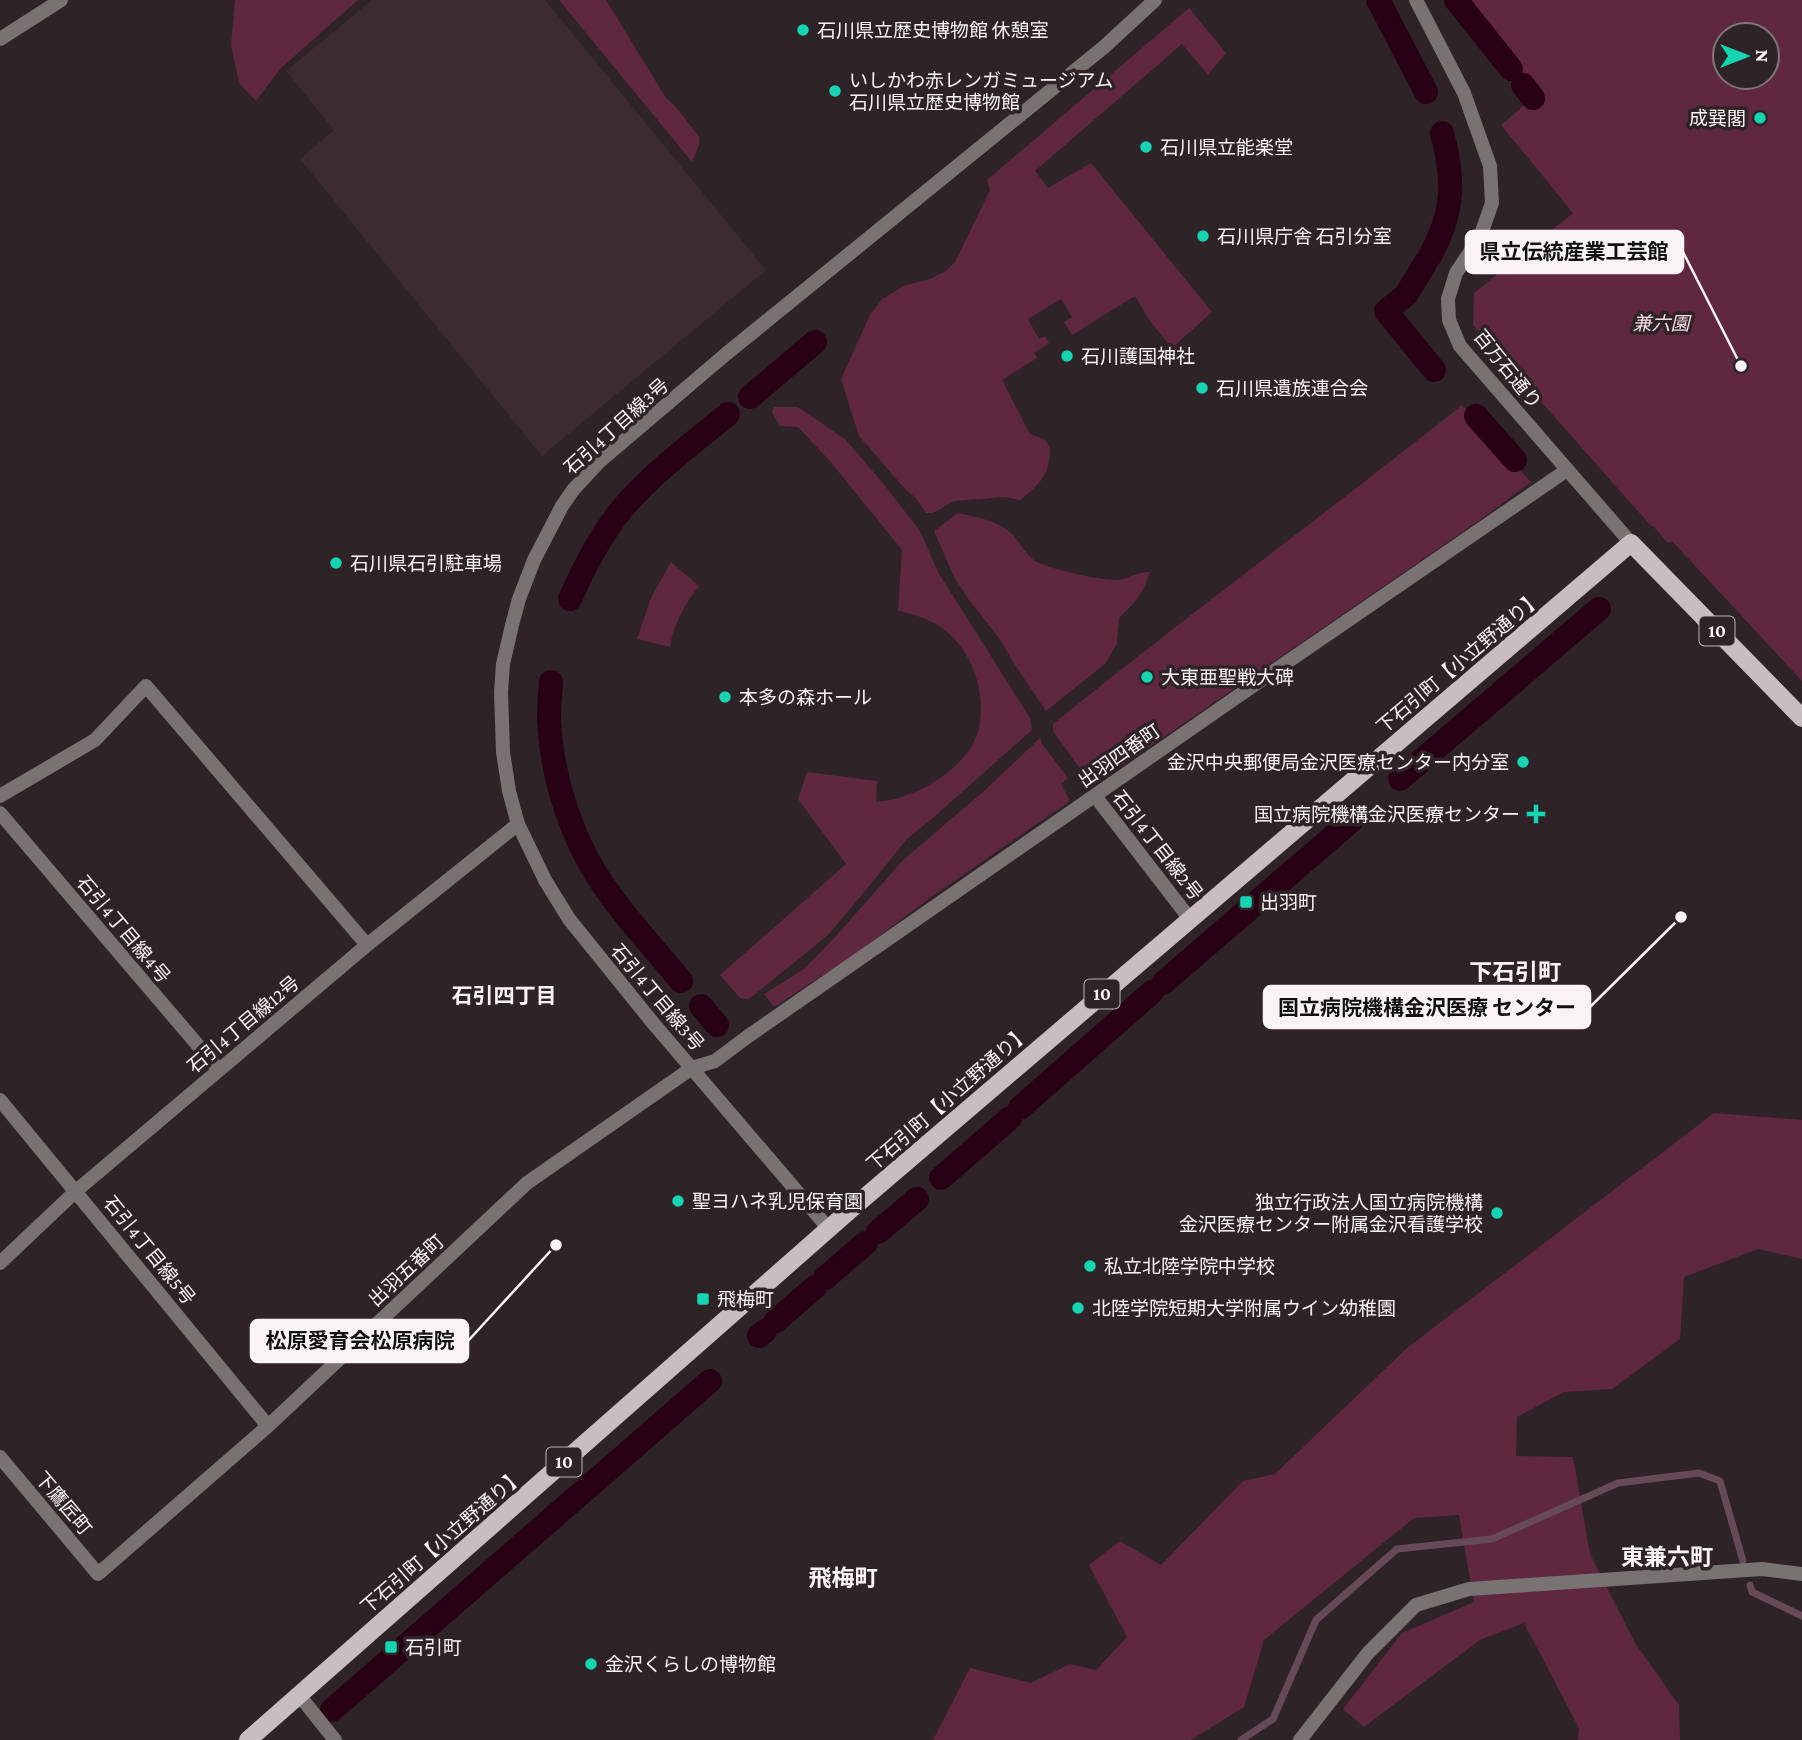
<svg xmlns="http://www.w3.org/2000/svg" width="1802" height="1740" font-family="'Crimson Pro','Noto Sans JP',serif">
	<rect width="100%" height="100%" fill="#2e2327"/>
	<path fill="#3d2b32" d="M372,0H545L766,270L542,456L300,159L334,130L286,71Z"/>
	<path fill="#5f283f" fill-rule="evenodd" d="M235,0H358L281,68L256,101L239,83L231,45Z
		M559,0H606L666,98C680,109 687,123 699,136V145L692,162Z
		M1458,0H1802V681L1672,541L1668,543L1653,526H1651L1473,325L1474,293L1573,213L1501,125L1534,97ZM1725,35H1767V77H1725Z
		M1189,8L1226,53L1208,75L1182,44L1035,171L1048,188L1091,163L1212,312L1172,348L1150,321L1135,296L1072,335L1064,322L1072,317L1061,299L1028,319L1039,339L1045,336L1049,343L1034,353L1037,358L1002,380L1030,434L1044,439L1050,447C1050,475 1041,483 1020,500L1005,497L954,501L933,513H926L915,497L906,490L859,436L841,379L870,315L882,299L906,285L930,279L946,271L955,262L990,190L987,180Z
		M1462,405L1531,482L1480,520L1100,781L1093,771L1084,774L1053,731V724C1187,615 1327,513 1462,405Z
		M774,407H798L846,440L882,482L920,531L938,572L1030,718L1032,730L935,816L907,839L861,896L827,936L749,999L740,998L720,975L846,864L798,799L807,772L877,781L876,802C915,800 974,766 980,723C985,688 971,649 942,628C930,619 913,614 898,611L902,550L829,460L798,427L780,426L772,412Z
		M958,513C976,517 1000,521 1013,535C1021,544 1028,558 1039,563C1055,570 1102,581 1119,580C1131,578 1136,572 1150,572L1144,588L1133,604L1119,618L1117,643L1106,663L1046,711L1015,665L999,638L969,600L954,577L934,531Z
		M671,562L699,586C685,604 673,625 670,647L637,639L651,598Z
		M1040,738L1042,744L1068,778L1061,784L1070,801L934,895L854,955L774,1007L764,994L804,969L837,935L903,860L983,792Z
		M1714,1113L1802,1120V1259L1758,1249L1684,1277L1680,1339L1612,1389L1564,1392L1517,1417L1516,1456L1573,1457L1590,1554L1635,1643L1679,1705L1680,1740H1578L1579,1728L1524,1623L1480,1640L1364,1727L1343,1709L1402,1633L1474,1602L1459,1515L1414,1518L1264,1640L1244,1707L1191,1740H933L970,1668L1031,1683L1070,1664L1096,1670L1127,1637L1089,1565L1120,1541L1161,1565L1243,1481L1275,1474L1407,1348Z"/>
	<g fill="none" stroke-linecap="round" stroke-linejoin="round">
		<path stroke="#674a58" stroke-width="7" d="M1750,1585L1752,1592L1802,1616
			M1241,1740L1273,1719L1316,1620L1397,1549L1492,1539L1618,1483L1699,1473L1720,1481L1743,1561"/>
		<path stroke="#280214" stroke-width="24" d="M1378,0L1426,92
			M1456,0L1511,69
			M1523,85L1533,98
			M1430,256C1454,212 1455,181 1442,133
			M1426,262L1406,295L1386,311L1434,370
			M750,397L815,342
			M1476,416L1515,460
			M570,599C584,567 600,536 622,509C652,473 692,444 728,414
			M551,682C550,694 549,707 549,719C551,768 566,820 589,862C613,905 650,943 681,981
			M1400,779L1599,609
			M1163,983L1351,821
			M701,1006L717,1025
			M1020,1108L1152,992
			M941,1178L1010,1118
			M878,1232L917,1199
			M825,1278L866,1243
			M775,1322L815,1287
			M759,1336L765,1331
			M332,1710L710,1381"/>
		<path stroke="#787273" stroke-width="14" d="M0,39L61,0
			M0,796L95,740L146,686L367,945
			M1095,796L1190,919
			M0,813L219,1070
			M0,1100L268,1426
			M0,1263L76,1191L367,945L518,824
			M0,1457L98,1574L268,1426L527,1183L692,1068L715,1061L747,1037L1277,669L1567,470
			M299,1695L335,1740
			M1300,1740L1368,1653L1416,1605L1469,1589L1762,1569L1802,1574"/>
		<path stroke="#787273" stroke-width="14" d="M1416,0L1464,93L1490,166L1492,203L1480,237L1456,273L1448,299L1449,320L1460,346L1631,543
			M829,1229L653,1023L569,919L545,880L518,824L509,791L503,752L501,692L503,664L512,625L519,599L534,560L562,506L573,490L599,462L726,354L1104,47L1155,0"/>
		<path stroke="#cabdc1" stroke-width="18" d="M248,1740L850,1210L1631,543L1802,718"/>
	</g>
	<g fill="#15d5b3" stroke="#2e2327" stroke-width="2.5">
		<circle cx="803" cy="30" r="7"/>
		<circle cx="835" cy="91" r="7"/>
		<circle cx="1760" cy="118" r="7"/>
		<circle cx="1146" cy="147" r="7"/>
		<circle cx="1203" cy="236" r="7"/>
		<circle cx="1067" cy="356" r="7"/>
		<circle cx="1202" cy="388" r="7"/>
		<circle cx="336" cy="563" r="7"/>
		<circle cx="1147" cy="677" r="7"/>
		<circle cx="725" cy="697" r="7"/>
		<circle cx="1523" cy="762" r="7"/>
		<path d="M1532.5 803.5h7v7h7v7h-7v7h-7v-7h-7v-7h7z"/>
		<rect x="1239" y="895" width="14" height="14" rx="3.5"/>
		<circle cx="678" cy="1201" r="7"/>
		<circle cx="1497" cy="1213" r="7"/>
		<circle cx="1090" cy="1266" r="7"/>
		<rect x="696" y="1292" width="14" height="14" rx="3.5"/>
		<circle cx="1078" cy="1308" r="7"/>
		<rect x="384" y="1640" width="14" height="14" rx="3.5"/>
		<circle cx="591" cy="1664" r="7"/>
	</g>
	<g text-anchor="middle" stroke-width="7" stroke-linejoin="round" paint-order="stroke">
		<g fill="#2e2327" stroke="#bdb5b7" stroke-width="2">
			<rect x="1699.5" y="616.5" width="35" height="29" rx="5"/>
			<rect x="1084.5" y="979.5" width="35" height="29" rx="5"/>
			<rect x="546.5" y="1447.5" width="35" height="29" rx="5"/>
		</g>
		<g font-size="18" font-weight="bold" fill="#faf3f5">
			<text x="1717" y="637">10</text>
			<text x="1102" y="1000">10</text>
			<text x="564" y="1468">10</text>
		</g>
		<g font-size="19" fill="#faf3f5" stroke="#2e2327" text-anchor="start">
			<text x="817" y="37">石川県立歴史博物館 休憩室</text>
			<text x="849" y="87">いしかわ赤レンガミュージアム<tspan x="849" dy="22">石川県立歴史博物館</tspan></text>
			<text x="1746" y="125" text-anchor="end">成巽閣</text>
			<text x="1160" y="154">石川県立能楽堂</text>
			<text x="1217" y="243">石川県庁舎 石引分室</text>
			<text x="1081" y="363">石川護国神社</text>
			<text x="1216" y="395">石川県遺族連合会</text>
			<text x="350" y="570">石川県石引駐車場</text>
			<text x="1161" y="684">大東亜聖戦大碑</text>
			<text x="739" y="704">本多の森ホール</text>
			<text x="1509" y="769" text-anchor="end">金沢中央郵便局金沢医療センター内分室</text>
			<text x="1520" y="821" text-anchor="end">国立病院機構金沢医療センター</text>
			<text x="1260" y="909">出羽町</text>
			<text x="692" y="1208">聖ヨハネ乳児保育園</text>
			<text x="1483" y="1209" text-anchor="end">独立行政法人国立病院機構<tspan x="1483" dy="22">金沢医療センター附属金沢看護学校</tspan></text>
			<text x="1104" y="1273">私立北陸学院中学校</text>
			<text x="717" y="1306">飛梅町</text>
			<text x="1092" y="1315">北陸学院短期大学附属ウイン幼稚園</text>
			<text x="405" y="1654">石引町</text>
			<text x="605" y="1671">金沢くらしの博物館</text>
		</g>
		<g font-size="19" font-style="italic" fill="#f4dce4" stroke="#2e2327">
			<text x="1661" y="330">兼六園</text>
		</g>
		<g font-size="19" fill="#faf3f5" stroke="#2e2327">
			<text transform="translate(1508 369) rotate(51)" y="7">百万石通り</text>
			<text transform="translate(616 426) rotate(-42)" y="7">石引4丁目線3号</text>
			<text transform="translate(1459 662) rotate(-40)" y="7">下石引町【小立野通り】</text>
			<text transform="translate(1119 755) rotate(-35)" y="7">出羽四番町</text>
			<text transform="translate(1158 845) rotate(52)" y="7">石引4丁目線2号</text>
			<text transform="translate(124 929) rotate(50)" y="7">石引4丁目線4号</text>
			<text transform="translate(658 997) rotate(50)" y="7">石引4丁目線3号</text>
			<text transform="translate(243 1024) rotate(-40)" y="7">石引4丁目線12号</text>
			<text transform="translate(948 1098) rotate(-41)" y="7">下石引町【小立野通り】</text>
			<text transform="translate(150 1250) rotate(51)" y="7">石引4丁目線5号</text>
			<text transform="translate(406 1270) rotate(-43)" y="7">出羽五番町</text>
			<text transform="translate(64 1503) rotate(50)" y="7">下鷹匠町</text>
			<text transform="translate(442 1541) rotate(-41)" y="7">下石引町【小立野通り】</text>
		</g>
		<g font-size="21" font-weight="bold" fill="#faf3f5" stroke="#2e2327">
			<text x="504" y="1003">石引四丁目</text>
		</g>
		<g font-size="23" font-weight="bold" fill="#faf3f5" stroke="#2e2327">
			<text x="1515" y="980">下石引町</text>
			<text x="1667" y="1565">東兼六町</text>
			<text x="843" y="1586">飛梅町</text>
		</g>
	</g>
	<path fill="none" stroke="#faf3f5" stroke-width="2.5" d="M1741 366L1683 252M1681 917L1590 1007M556 1245L468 1341"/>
	<g fill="#faf3f5" stroke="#2e2327" stroke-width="2.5">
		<circle cx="1741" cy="366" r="7"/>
		<circle cx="1681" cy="917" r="7"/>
		<circle cx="556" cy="1245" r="7"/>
	</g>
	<g fill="#faf3f5" stroke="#faf3f5" stroke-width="2.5">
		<rect x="1466" y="231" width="217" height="42" rx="7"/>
		<rect x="1264" y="986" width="326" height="42" rx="7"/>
		<rect x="251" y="1320" width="217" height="42" rx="7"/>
	</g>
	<g font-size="21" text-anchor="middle" font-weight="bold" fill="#111">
		<text x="1574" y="259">県立伝統産業工芸館</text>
		<text x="1427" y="1015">国立病院機構金沢医療 センター</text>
		<text x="360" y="1348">松原愛育会松原病院</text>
	</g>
	<g transform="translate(1746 56) rotate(90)"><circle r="33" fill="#2e2327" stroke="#807679" stroke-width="2"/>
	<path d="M0-5L12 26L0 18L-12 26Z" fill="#15d5b3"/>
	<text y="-10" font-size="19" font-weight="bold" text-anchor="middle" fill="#faf3f5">N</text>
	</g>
</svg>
